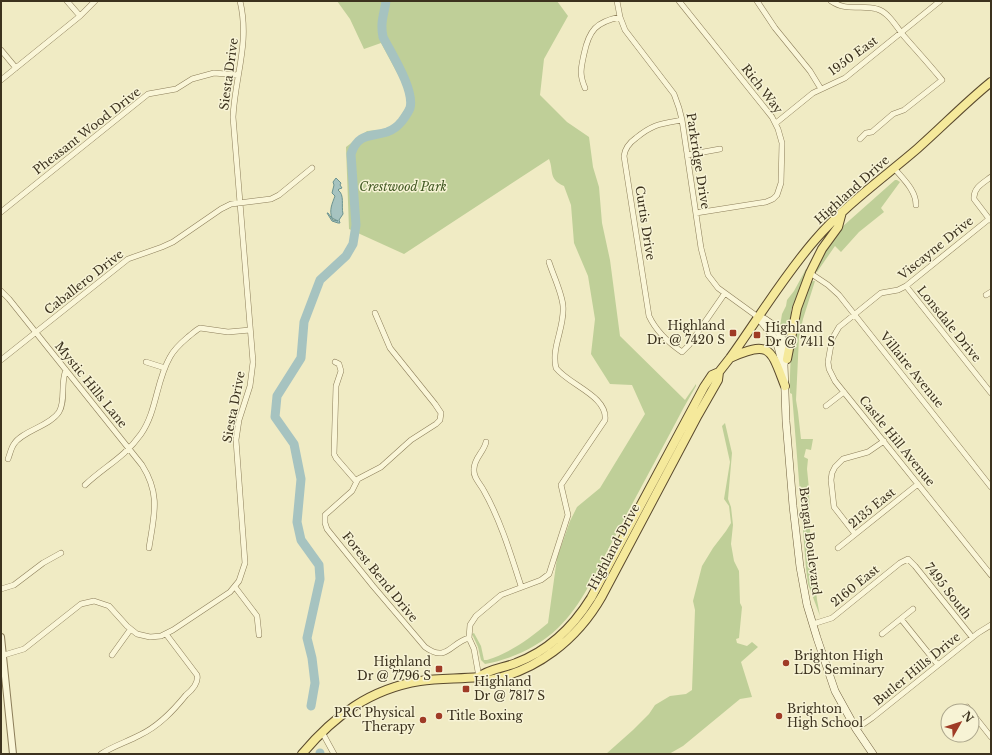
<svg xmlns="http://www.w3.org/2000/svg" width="992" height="755" font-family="'Libre Baskerville',serif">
	<rect width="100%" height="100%" fill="#f0ebc4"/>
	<path fill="#bfcf98" d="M337,1H557L568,16L544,59L540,95L567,122L589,137L593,167L599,187L602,223L610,260L620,336L685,400L696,384V386L684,407C660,453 635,498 611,544C595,573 582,605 558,628C538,647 512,659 485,664L481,660L478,647L472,634L474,633L481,646L484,660H487C510,653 529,639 548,623L557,558L570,521L577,507L600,488L645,414L632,385L610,384L591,354L595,319L588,276L574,243L571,205L564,186C548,179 554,171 549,159L404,254L349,229L346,147L367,131L392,129L409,103L403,84L381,43L364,49L350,19Z
		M895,180H897L900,182L881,208L884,212L859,232L841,252L835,246L817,272L815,267L821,256L842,227Z
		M806,269L807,271L791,310V315L788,327L783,329L780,326L782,314L786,306L787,300L794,291Z
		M813,281H815L803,319L799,337L796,400L798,412L801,439H813L811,450L806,449L804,457L808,459L807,469L809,489L810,531L817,600L820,616L808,584L806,568L792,394L790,393C790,359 791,335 802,302C805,295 806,285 813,281Z
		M725,423L732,453L728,499L731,507L733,525L731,544L734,561L739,571L740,603L742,607L739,638L736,639L737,643L747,646L752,642L758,647L741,662L752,697L740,699L683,746L669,754H606L633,730L649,714L655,705L670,696L686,694L692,690L695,610L693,601L702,566L713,548L726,531L731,523L729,506L724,499L730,462L722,426Z"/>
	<path fill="#a6c3c0" stroke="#6c9390" d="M336,178L341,183L340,185L342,188L339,189L338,190C345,195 341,205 343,214L339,220L340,223H338L332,221L327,213H328L333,220L338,221L332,218C329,210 332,204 335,196L332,193L334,185L333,182Z"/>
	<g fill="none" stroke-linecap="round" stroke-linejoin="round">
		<path stroke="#a6c3c0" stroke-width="9" d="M311,706L315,683L312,658L307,638L320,579L319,565L301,540L297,522L301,479L294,444L275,417L277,396L301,358L304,322L320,280L346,256L353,244L356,225L351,154C358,133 370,137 387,132C393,130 398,126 402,121C405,117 408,113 410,108C415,90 391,53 383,37C380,22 384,15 386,1
			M320,753V754"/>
		<defs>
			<path id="minor" d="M67,1L80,16
				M617,1L620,17L625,30L674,94L679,108L682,120L701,248L708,275L718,288L758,317
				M679,1L772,117L778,129L782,143L781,183L777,195L773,199L766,202L696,213
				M757,1L775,28L810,71L821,89
				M831,1C847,12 861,4 877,9C888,12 896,26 903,35C916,50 929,64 942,80L904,110L893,114L872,132L866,133L860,139
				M1,50L16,68
				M1,80L80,16L95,1
				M585,88C579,74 581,68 584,54C589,30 596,22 620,17
				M682,120C660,124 653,124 636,138C629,143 625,148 624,156L649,316C656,331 669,343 682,352L689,345L725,293
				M776,123L813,93L845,78L940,1
				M687,155L720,149
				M894,168C903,179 916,190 916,205
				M1,212L148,94L176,89L192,79L214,73L238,75
				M989,219L906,286L898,290L881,293L839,327L832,339L828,362L829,369L835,381L991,575
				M990,220L974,199C973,188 983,183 991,177
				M810,273L828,285L839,295L991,487
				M906,286L991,393
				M1,291L9,299L142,465C161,495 154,515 149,548
				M986,295L991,292
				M375,313L390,348L435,404L441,413L440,420L436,424L411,440L381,467L358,479L352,491L325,515V523L327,529L373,586L425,647C447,663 450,643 469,638
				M1,360L128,259L162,247L173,242L221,209L231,204L271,199L279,195L312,168
				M146,362L165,368
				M335,362L339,364L341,371L336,386L334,454L336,458L356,481
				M826,406L844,392
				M486,442C484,452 474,458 474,469C473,478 480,483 484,491C500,519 511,555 521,586
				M8,459C10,454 11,448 14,444C22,431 50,426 59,412C66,401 60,383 66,370
				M85,485C105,466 124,458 141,434C157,411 156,381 170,357C174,349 181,343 188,337C192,334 196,330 200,328L228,332L250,330
				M855,534L834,507L831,480L832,473L835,467L843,459L868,452L884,441
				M838,548L918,484
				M235,587L257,616L259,635
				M1,589L14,585L43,563L61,553
				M901,619L938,665
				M813,624L832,618L900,563L908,559L915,566L972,637
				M882,634L913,609
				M4,655L24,649L81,604L94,601L109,606L127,626L137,634L150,637L161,636L173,630L230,592L239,581L245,563L236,440L239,420L250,386L253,362L233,117C235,76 250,43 240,1
				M112,655L130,630
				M479,677L474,649L469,638L470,625L476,616L501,595L541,580L549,574L568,515L561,485L605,420C608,396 569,385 556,368C551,347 565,327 563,306C562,293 553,275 549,262
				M967,707L970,711
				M972,713L991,737
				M856,729L872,718L978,633L991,625
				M322,732L334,754
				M101,754C113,746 127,742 140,735C159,726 173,711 186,695C192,690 199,683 197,675L166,634"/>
			<path id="tertiary" d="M1,637L13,754"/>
			<path id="secondary" d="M758,317C761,318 765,319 767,321C780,328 790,350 784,364L786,421L793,506L800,567L807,605L817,638L835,691L856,729L873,754
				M758,317C764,325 771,332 775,340C780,348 779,357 784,364"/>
			<path id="primary" d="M730,358C771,339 771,350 785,386
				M787,359L797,308L810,273L822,249L838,227L842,212
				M479,677L485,681C536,672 577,640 602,596L698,415L718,380L719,372
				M302,754C334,716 370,689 420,681C439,678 459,679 479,677C488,669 504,668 516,663C548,651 573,627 591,598L704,387L712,375L719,372L730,358C758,319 783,277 815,240C845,205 882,179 917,149C942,127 965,103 991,82"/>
		</defs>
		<use href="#minor" stroke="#8c7e5a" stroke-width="6"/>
		<use href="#tertiary" stroke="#8c7e5a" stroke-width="8"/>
		<use href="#secondary" stroke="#6e5e3d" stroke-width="8"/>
		<use href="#primary" stroke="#5a4a2e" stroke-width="10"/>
		<use href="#minor" stroke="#faf6d8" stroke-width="5"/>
		<use href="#tertiary" stroke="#faf6d8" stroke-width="6"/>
		<use href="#secondary" stroke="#faf6d8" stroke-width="7"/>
		<use href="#primary" stroke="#f5e99b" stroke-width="8"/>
	</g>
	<g fill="#9f3b26" stroke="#f7f3d5" stroke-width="1.5">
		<rect x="729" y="329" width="8" height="8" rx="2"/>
		<rect x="753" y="331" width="8" height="8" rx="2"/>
		<circle cx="786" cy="663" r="4"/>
		<rect x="435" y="665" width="8" height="8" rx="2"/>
		<rect x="462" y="685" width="8" height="8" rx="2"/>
		<circle cx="439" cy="716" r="4"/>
		<circle cx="779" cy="716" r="4"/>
		<circle cx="423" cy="720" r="4"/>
	</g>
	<g text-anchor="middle" stroke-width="3" stroke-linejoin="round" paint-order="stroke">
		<g font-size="12" fill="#3c321e" stroke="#f7f3d5">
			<text transform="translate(853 56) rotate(-36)" y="4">1950 East</text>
			<text transform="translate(229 74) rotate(-82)" y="4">Siesta Drive</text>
			<text transform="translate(762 89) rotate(52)" y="4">Rich Way</text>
			<text transform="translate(87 131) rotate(-38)" y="4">Pheasant Wood Drive</text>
			<text transform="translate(698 161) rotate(81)" y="4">Parkridge Drive</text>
			<text transform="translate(852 190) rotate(-42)" y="4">Highland Drive</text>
			<text transform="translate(645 223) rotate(81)" y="4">Curtis Drive</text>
			<text transform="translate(936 248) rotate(-39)" y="4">Viscayne Drive</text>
			<text transform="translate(84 282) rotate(-38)" y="4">Caballero Drive</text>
			<text transform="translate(949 324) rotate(51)" y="4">Lonsdale Drive</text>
			<text transform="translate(912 370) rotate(51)" y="4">Villaire Avenue</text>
			<text transform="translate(91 385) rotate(51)" y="4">Mystic Hills Lane</text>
			<text transform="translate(234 407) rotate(-79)" y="4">Siesta Drive</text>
			<text transform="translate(897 441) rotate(51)" y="4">Castle Hill Avenue</text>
			<text transform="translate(872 508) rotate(-39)" y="4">2135 East</text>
			<text transform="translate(810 541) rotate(83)" y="4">Bengal Boulevard</text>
			<text transform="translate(614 547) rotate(-62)" y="4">Highland Drive</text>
			<text transform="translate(380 577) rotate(51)" y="4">Forest Bend Drive</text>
			<text transform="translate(855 586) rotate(-39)" y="4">2160 East</text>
			<text transform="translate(948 591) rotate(52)" y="4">7495 South</text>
			<text transform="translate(917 669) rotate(-39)" y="4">Butler Hills Drive</text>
		</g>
		<g font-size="12" font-style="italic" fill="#425924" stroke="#f7f3d5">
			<text x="403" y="191">Crestwood Park</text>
		</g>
		<g font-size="12" fill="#3c321e" stroke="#f7f3d5" text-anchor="start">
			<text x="725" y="330" text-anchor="end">Highland<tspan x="725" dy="14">Dr. @ 7420 S</tspan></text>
			<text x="765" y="332">Highland<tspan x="765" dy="14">Dr @ 7411 S</tspan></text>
			<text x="794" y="660">Brighton High<tspan x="794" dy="14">LDS Seminary</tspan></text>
			<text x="431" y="666" text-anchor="end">Highland<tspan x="431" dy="14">Dr @ 7796 S</tspan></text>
			<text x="474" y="686">Highland<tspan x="474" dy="14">Dr @ 7817 S</tspan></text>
			<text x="787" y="713">Brighton<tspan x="787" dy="14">High School</tspan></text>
			<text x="415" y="717" text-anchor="end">PRC Physical<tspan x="415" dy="14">Therapy</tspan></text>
			<text x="447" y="720">Title Boxing</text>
		</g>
	</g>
	<rect width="992" height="755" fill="none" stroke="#3c321e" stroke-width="4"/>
	<g transform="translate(960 723) rotate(51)"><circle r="19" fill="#f7f3d5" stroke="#aca68c"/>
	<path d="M0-3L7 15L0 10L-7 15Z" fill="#9f3b26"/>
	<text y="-6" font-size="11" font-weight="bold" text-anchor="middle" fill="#3c321e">N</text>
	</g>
</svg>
